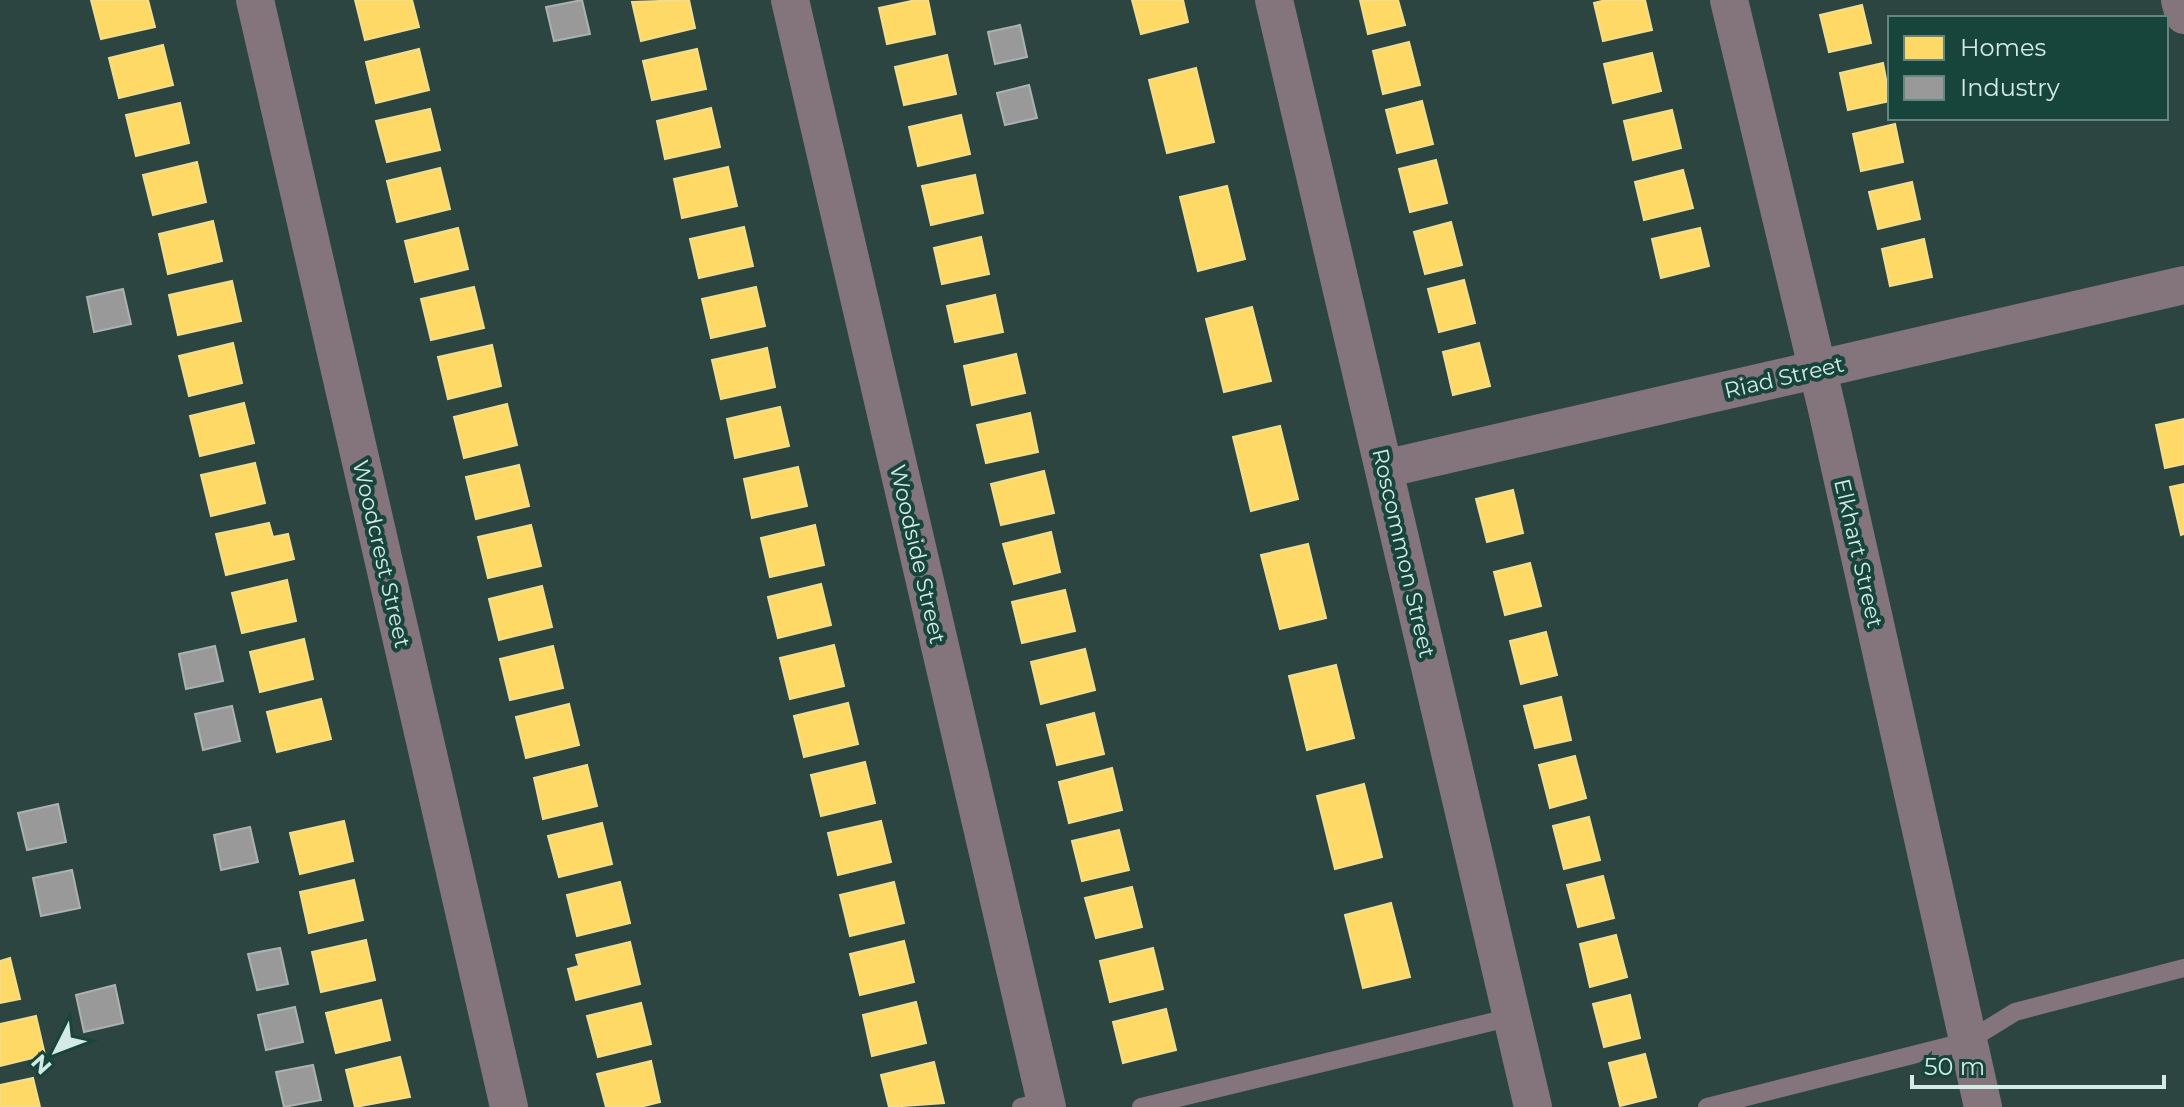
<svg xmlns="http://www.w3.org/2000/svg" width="2184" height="1107" font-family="Montserrat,sans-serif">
	<rect width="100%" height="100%" fill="#2d4540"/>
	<path fill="#ffd966" stroke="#f2de8c" stroke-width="2" d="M91,0H148L155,27L101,39Z
		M355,0H412L419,27L365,40Z
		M689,0L695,28L641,41L632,2Z
		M916,0H928L935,34L887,44L879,8Z
		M1132,0H1183L1188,22L1141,34Z
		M1360,0H1398L1405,25L1368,34Z
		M1606,0H1645L1652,30L1603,41L1594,3Z
		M1862,5L1871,43L1829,52L1820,15Z
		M1409,42L1420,85L1383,94L1373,51Z
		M163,45L173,85L119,98L109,58Z
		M419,49L429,90L376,103L366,62Z
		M697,49L706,89L652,100L643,61Z
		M1652,53L1661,91L1613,103L1604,64Z
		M947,55L956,94L904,105L895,67Z
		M1883,63L1890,101L1848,110L1840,73Z
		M1196,68L1214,142L1167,153L1149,80Z
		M1422,101L1433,144L1397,153L1386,110Z
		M180,103L189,143L136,156L126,115Z
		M711,108L720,147L665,159L657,121Z
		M430,109L440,150L387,162L376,121Z
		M1672,110L1681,148L1633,160L1624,121Z
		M961,115L970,154L918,166L909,127Z
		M1895,124L1903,162L1861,171L1853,134Z
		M1436,160L1447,203L1410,212L1399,169Z
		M197,162L206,202L153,215L143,175Z
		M728,167L737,206L682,218L674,179Z
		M440,168L450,209L397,222L387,181Z
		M1683,170L1693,208L1644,220L1635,182Z
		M975,175L983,213L931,225L922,186Z
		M1912,182L1920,219L1878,229L1869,192Z
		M1227,186L1245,259L1198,271L1180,197Z
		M213,221L222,261L168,274L159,234Z
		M1451,222L1462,265L1425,274L1414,232Z
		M744,227L753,266L699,278L690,239Z
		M458,228L468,269L415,282L405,241Z
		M1700,228L1709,266L1661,278L1652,239Z
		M981,237L989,274L942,284L934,248Z
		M1924,239L1932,277L1890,286L1882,249Z
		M1464,280L1475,323L1439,332L1428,289Z
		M232,281L241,321L178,335L169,295Z
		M474,287L484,328L431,340L421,299Z
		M756,287L765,326L711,338L702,299Z
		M995,295L1003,332L955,342L947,306Z
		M1252,307L1271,381L1224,392L1206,319Z
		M233,343L242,383L189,396L179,356Z
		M1479,343L1490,386L1453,395L1443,352Z
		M492,345L501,386L448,399L438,357Z
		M767,348L775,387L721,399L712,360Z
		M1016,354L1025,393L972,405L964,366Z
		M244,403L254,443L200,456L190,416Z
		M507,404L517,445L464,458L454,417Z
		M780,407L789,446L735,458L727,419Z
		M1030,413L1038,452L986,463L977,425Z
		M2184,419V464L2165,468L2156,425Z
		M1280,426L1298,499L1251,511L1233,437Z
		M255,463L265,503L211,516L201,475Z
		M519,465L529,506L476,519L466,477Z
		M798,467L807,506L752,518L744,479Z
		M1044,471L1054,513L1001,525L991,484Z
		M2184,484V534L2181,535L2170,487Z
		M1513,490L1523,533L1487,542L1476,499Z
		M269,523L273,537L288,534L294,559L226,575L216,534Z
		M531,525L541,566L488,578L478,537Z
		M815,525L824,565L770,577L761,538Z
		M1051,532L1060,572L1014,584L1003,544Z
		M1308,544L1326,618L1280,629L1261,555Z
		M1530,563L1541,606L1505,615L1494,572Z
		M287,580L296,621L242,633L232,593Z
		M821,584L831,625L778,638L768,597Z
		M542,586L552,627L499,640L489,599Z
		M1065,590L1075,631L1022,643L1012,602Z
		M1546,632L1557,675L1521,684L1510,641Z
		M304,639L313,679L260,692L250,652Z
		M834,645L844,686L790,699L780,658Z
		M553,646L563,688L510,700L500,659Z
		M1085,649L1095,690L1041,704L1031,662Z
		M1336,665L1354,738L1307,750L1289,676Z
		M1561,697L1571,740L1535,748L1524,706Z
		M321,699L331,739L277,752L267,712Z
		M848,703L858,744L804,757L794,716Z
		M569,704L579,745L526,758L516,717Z
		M1094,713L1104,754L1057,765L1047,725Z
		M1575,756L1586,798L1550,808L1539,765Z
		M865,762L875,803L821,816L811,775Z
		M587,765L597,806L543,819L534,778Z
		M1112,768L1122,810L1069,823L1059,782Z
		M1364,784L1382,857L1335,869L1317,796Z
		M1589,817L1600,860L1564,869L1553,826Z
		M344,821L353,861L300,874L290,833Z
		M881,821L891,862L838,875L828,833Z
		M602,823L612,864L559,877L548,836Z
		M1119,830L1129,870L1082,881L1072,841Z
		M1603,876L1614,918L1578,927L1567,885Z
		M354,880L363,920L309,933L300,892Z
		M620,882L630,923L577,936L567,895Z
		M894,882L904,923L850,936L840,895Z
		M1132,887L1142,927L1096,938L1085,898Z
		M1391,903L1410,977L1363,988L1345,915Z
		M1616,935L1627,977L1590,987L1580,944Z
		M366,940L375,980L321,992L312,952Z
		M904,941L914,982L860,995L850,954Z
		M630,942L640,984L576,1000L568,969L579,966L576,955Z
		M1153,948L1163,989L1110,1002L1100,961Z
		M10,958L20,999L0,1003V961Z
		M1630,995L1640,1038L1604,1047L1593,1004Z
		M381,1000L390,1040L336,1053L326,1013Z
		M916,1002L926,1043L872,1056L863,1015Z
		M641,1003L651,1044L598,1057L587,1016Z
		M1166,1009L1176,1050L1123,1063L1113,1022Z
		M36,1016L45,1055L0,1066V1024Z
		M1645,1054L1656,1097L1620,1106L1609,1063Z
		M400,1057L410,1097L355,1107L346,1070Z
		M651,1061L660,1102L640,1107H606L597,1074Z
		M934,1062L944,1103L889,1107L881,1075Z
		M33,1078L40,1107H0V1085Z"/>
	<path fill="#999" stroke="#abb2b0" stroke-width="2" d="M582,0L590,34L554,41L546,7Z
		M1020,25L1027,57L995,64L988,32Z
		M1029,85L1037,118L1005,125L997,93Z
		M123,289L131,324L94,332L87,297Z
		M215,646L223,681L186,689L179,654Z
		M232,706L240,741L203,750L195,714Z
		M58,804L66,842L27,850L18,813Z
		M250,827L258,862L221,870L214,835Z
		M72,870L80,908L41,916L33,878Z
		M280,948L288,984L257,990L248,954Z
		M115,985L123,1023L84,1032L76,995Z
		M295,1007L303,1042L266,1050L258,1015Z
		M313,1065L321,1100L284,1107L276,1072Z"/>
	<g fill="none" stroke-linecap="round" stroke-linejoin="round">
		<path stroke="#83757b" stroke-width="18" d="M1021,1107L1045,1101
			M1141,1107L1512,1017
			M1707,1107L1968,1041L2015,1012L2184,968"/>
		<path stroke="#83757b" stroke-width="38" d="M255,0L509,1107
			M790,0L1047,1107
			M1274,0L1533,1107
			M1729,0L1827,409L1983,1107
			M2180,0L2184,15
			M1384,469L2184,285"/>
	</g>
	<g text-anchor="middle" stroke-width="8" stroke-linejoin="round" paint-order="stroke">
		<g font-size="22" fill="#d4ebe5" stroke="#17443b">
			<text transform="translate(1784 377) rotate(-13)" y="8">Riad Street</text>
			<text transform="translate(1404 553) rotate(77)" y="8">Roscommon Street</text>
			<text transform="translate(1859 553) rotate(77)" y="8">Elkhart Street</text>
			<text transform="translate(382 554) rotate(77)" y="8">Woodcrest Street</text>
			<text transform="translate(918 554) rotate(77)" y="8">Woodside Street</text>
		</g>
	</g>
	<rect x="1888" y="16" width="280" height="104" fill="#17443b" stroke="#63877f" stroke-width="2"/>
	<rect x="1904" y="36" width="40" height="24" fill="#ffd966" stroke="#63877f" stroke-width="2"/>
	<text x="1960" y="56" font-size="24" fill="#d4ebe5">Homes</text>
	<rect x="1904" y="76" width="40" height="24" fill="#999999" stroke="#63877f" stroke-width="2"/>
	<text x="1960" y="96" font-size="24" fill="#d4ebe5">Industry</text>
	<g transform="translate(56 1051) rotate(228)" stroke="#17443b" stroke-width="6" paint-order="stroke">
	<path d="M0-6L14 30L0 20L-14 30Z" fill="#d4ebe5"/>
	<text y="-12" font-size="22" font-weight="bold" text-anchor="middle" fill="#d4ebe5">N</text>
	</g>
	<path d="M1912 1075v12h252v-12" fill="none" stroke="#d4ebe5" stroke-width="4"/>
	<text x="1924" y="1075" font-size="24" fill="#d4ebe5" stroke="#17443b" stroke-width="6" paint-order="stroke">50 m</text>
</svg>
